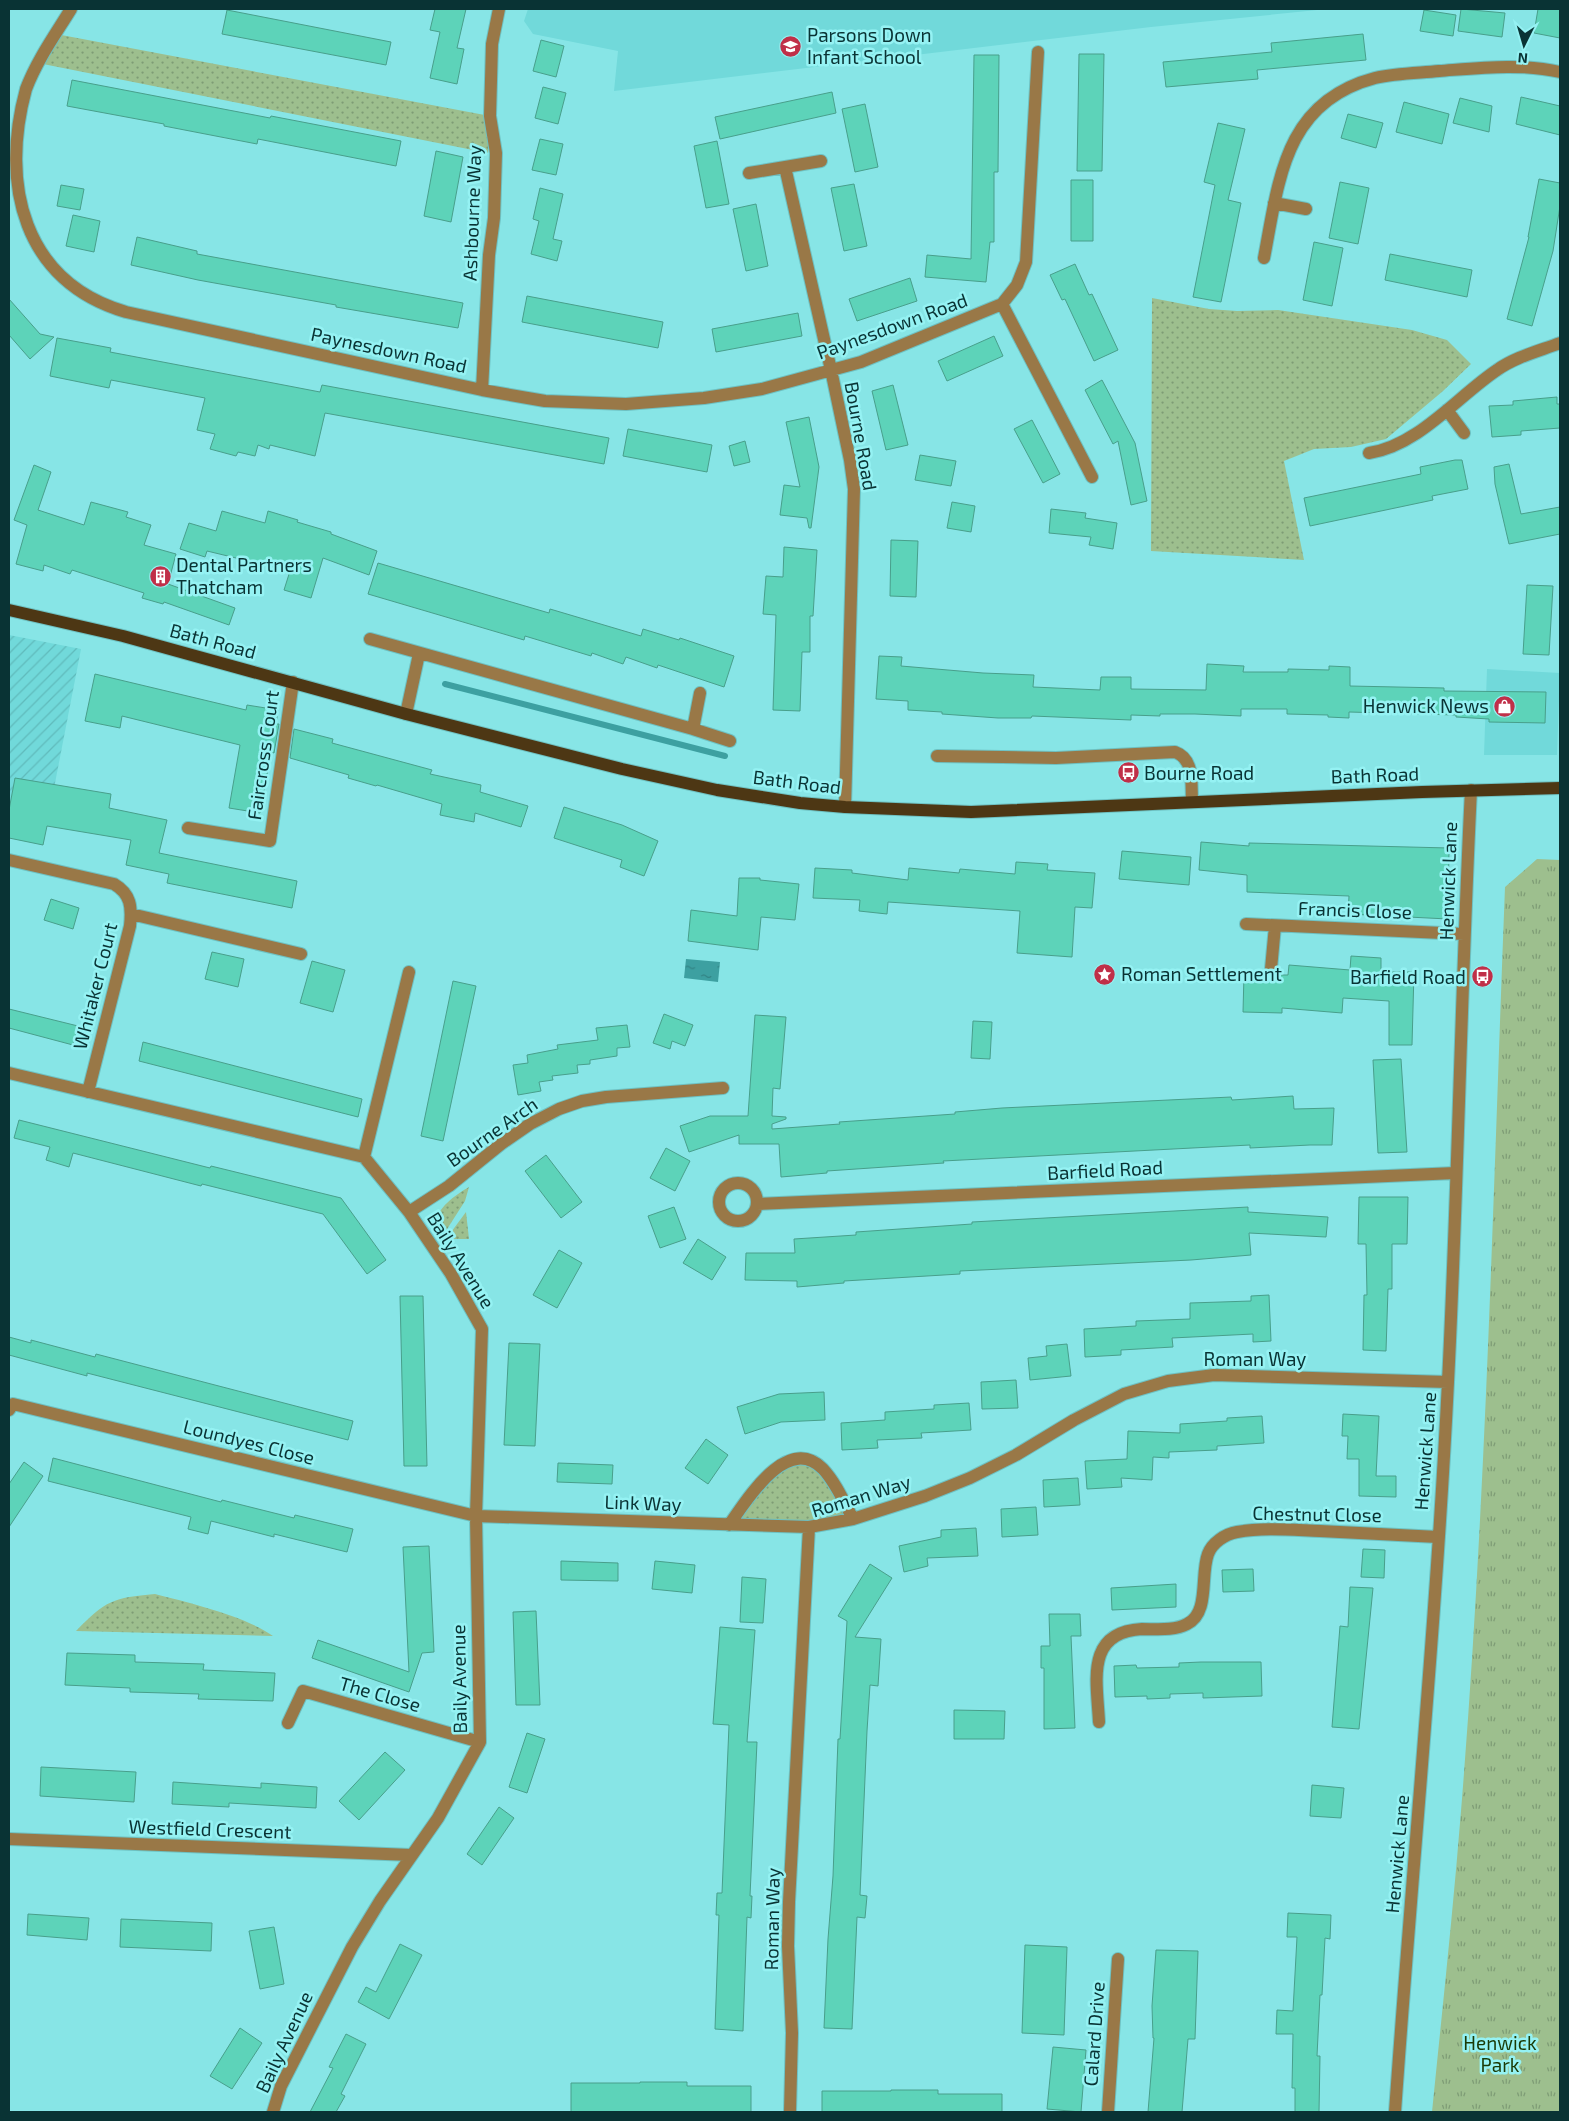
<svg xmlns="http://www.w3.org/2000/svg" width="1569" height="2121" font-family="'Exo 2',sans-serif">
	<defs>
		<pattern id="industrial-furrows" width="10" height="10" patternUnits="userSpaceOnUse" patternTransform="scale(1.25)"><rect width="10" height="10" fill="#71d9da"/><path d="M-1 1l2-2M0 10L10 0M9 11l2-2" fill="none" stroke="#60bbbc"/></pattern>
		<pattern id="grass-dots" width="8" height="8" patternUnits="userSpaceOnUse" patternTransform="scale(1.25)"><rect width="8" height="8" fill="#9dbf8e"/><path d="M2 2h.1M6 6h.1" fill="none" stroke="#7e9c75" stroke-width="1.8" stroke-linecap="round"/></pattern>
		<pattern id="park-tufts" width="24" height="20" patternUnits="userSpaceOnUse" patternTransform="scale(1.25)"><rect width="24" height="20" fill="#9dbf8e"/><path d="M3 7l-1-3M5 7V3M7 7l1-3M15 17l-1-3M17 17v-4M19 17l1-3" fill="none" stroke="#7e9c75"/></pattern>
		<pattern id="water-ripples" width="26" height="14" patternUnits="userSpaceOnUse" patternTransform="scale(1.25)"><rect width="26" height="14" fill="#3da0a1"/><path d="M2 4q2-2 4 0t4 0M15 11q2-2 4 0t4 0" fill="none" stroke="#318384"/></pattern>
	</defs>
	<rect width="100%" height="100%" fill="#87e5e6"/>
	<path fill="#71d9da" d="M528,9H1327L1151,27L614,91L618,51L533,34L524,21Z
		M1487,669L1560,673L1557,755H1484Z"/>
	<path fill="url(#industrial-furrows)" d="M9,635L81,649L43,845L9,838Z"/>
	<path fill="url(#grass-dots)" d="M56,34L490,116L488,153L38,63Z
		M1152,298L1209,309L1237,311L1278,310L1412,330L1447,340L1471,364L1443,391L1386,439L1351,447L1314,449L1284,461L1304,560L1151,551Z
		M469,1187L465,1201L442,1237L438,1234C428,1213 454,1196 469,1187Z
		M466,1212L469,1239H446Z
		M815,1463L853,1519L729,1525L776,1468Z
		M155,1594C190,1603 245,1616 273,1636L76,1631C106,1600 113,1598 155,1594Z"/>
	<path fill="url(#park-tufts)" d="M1537,859L1560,860V2112H1432C1442,2012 1453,1912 1461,1811C1486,1504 1493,1195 1505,887Z"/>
	<path fill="url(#water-ripples)" d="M686,959L720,962L718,982L684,978Z"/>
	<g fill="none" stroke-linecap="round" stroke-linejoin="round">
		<path stroke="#3da0a1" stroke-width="6" d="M445,684L725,756"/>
	</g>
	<path fill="#5dd3b9" stroke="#489f8b" d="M435,9H466L457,48L464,49L457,84L430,78L440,32L430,30Z
		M1461,9L1505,13L1502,37L1458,31Z
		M1538,9H1560V38L1534,33Z
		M227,10L391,42L386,65L222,34Z
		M1424,10L1456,15L1453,36L1420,31Z
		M1363,34L1366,60L1257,70L1258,79L1166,87L1163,62L1272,52L1271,43Z
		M541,40L564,46L556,77L533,71Z
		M1079,54H1104L1102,171H1077Z
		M974,55H999L998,172H994V242H990L986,282L925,277L927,255L971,259Z
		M72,80L270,118L271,116L401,141L396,166L258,139L257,144L164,126V124L67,106Z
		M543,87L566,93L558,124L535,118Z
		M832,92L836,113L720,139L715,117Z
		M1521,97L1560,106V135L1516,124Z
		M1460,98L1492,106L1489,132L1453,123Z
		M1404,102L1449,114L1442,144L1396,132Z
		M865,104L878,167L855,172L842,109Z
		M1348,114L1383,123L1376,148L1341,138Z
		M1218,123L1245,129L1228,200L1241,203L1221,302L1193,297L1215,185L1204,182Z
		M540,139L563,144L556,175L532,170Z
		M717,141L729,204L706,208L694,146Z
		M436,151L463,157L451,222L424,216Z
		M1539,179L1560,183V206L1553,251L1532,326L1507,319L1529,237H1528Z
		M1071,180H1093V241H1071Z
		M1340,182L1369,188L1358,244L1329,238Z
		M854,184L867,246L844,251L831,188Z
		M61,185L84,189L80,210L57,206Z
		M540,188L563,194L553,239L562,241L557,261L531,254L539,221L533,219Z
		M756,204L768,266L746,271L733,209Z
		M73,215L100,221L94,252L66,246Z
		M137,237L197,251V254L463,303L458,328L336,307V305L198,280L131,265Z
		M1314,242L1343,248L1332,306L1303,300Z
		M1390,254L1472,270L1467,297L1385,280Z
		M1075,264L1089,295L1092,294L1118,350L1094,361L1065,299L1062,300L1050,275Z
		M910,278L917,301L857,321L849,299Z
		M527,296L663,322L658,348L522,322Z
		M9,299L40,334L54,337L30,359L9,335Z
		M798,313L802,336L716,352L712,329Z
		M994,336L1003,356L947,381L938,361Z
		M57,338L111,348L110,352L268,382L320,392L322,385L609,438L604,464L325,413L315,456L270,445L269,449L258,445L255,456L238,452L236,456L210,449L215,434L197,430L205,398L111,380L109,388L50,376Z
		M1102,380L1135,443L1147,501L1131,505L1118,441L1113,444L1085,390Z
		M893,385L908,445L886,450L872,391Z
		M1557,397V404H1560V428L1521,431V435L1492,437L1489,406L1513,405V401Z
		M809,417L819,467L811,528H809L807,518L780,515L784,485L800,487L786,422Z
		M1032,420L1060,474L1043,483L1014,429Z
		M628,429L712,445L707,472L623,456Z
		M745,441L750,462L734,466L729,446Z
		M920,455L956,461L951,486L915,480Z
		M1455,460H1462L1468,489L1432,496L1433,500L1310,526L1304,498L1421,474L1420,467Z
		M1509,464L1521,514L1560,507V534L1509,544L1495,484L1494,467Z
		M34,465L51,472L38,510L84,525L91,502L128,512L126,517L151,525L144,545L176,554L168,584L235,608L229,625L164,602L163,604L142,598L144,593L72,570L70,574L44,565L43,571L16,564L27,525L14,520Z
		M952,502L975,506L971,532L947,528Z
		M1051,509L1086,513L1085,518L1117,523L1113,549L1089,545L1091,537L1049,533Z
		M222,511L265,523L268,511L298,520L297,522L331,532V534L377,551L369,575L323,558L311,598L284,590L290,571L207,551L205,557L180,549L189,523L216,531Z
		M891,540L918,541L916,597L890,596Z
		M784,547L817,550L813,616H810V652H802L800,711L773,710L776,615L763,614L766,576L783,577Z
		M378,563L549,613L550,609L641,636L643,629L679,640L680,638L734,656L724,687L658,665L657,668L626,657L623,664L592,653L591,656L525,636L524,640L368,594Z
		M1527,585L1553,586L1549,655L1523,654Z
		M879,656L902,657L901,666L983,673L1034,675L1033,687L1100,690L1101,677H1131V689L1206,690L1207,664L1244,666L1243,672H1288V669L1329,670V666L1350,667V686L1444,688V691L1546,692L1545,723L1489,722V719L1456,717V715L1349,712V718L1328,717V715L1287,714V709H1241V716L1195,714H1160V716L1131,715V720L1032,716L1031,718H998L942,714V712L908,710V701L876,699Z
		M95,674L246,710L247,705L278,710L276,724H279L274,753L271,752L260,813L229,808L240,745L122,716L120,728L85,721Z
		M294,729L333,739L332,743L432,770L430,774L481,785L480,792L528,806L521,827L475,813L474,822L440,815L442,804L377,785L376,786L348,778L349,775L290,758Z
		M15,778L111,794L109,808L167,820L159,853L297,881L292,908L167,883L169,874L126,865L131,840L47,826L43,845L9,838V810Z
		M564,807L622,825L658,841L644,876L620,867L622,860L554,838Z
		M1201,842L1249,846V843L1449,848L1448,919L1348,914L1349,896L1247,892V875L1199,870Z
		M1122,851L1191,857L1189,885L1119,879Z
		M1016,862L1048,864L1047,870L1095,873L1092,908L1075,907L1072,957L1017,953L1020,911L888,902L887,914L859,911L860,900L813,898L815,868L852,870V873L908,880L909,868L959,873L960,869L1015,874Z
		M739,878H760V880L799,884L795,920L761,917L758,950L688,941L691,910L737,916Z
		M51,899L79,908L73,929L44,920Z
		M212,952L244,959L238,987L205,979Z
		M1351,956L1381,958V972H1414L1412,1045H1389V1001L1343,998L1342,1013L1282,1008V1013L1243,1012L1244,974L1265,975L1271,977L1276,975H1288L1289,965L1350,970Z
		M312,961L345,970L333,1012L300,1003Z
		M453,981L476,986L443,1141L421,1136Z
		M9,1009L78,1026L73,1045L9,1028Z
		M664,1014L693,1025L685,1046L672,1041L670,1049L653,1043Z
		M755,1015L786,1017L780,1089L773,1088L772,1116L786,1117V1119L772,1124V1129L840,1124L839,1122L955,1114V1112L1002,1108L1231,1097L1232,1100L1293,1096L1294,1109L1334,1108L1332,1145H1310L1250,1148V1145L943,1161L944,1163L827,1171V1173L781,1177L779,1144H739V1135L689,1152L680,1126L710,1116H748Z
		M973,1021L992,1022L990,1059L971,1058Z
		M627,1025L630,1047L617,1048V1056L590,1060V1064L577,1065L578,1073L552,1076L553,1080L539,1082L541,1091L518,1095L513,1065L528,1063L527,1055L558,1049L557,1045L598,1040L596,1028Z
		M143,1042L362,1099L358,1117L139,1061Z
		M1401,1059L1407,1152L1378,1153L1373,1060Z
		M19,1120L210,1168L211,1166L341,1198L386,1260L367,1274L323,1214L202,1184L201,1186L73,1153L69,1167L46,1160L50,1147L14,1138Z
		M666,1148L690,1161L675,1191L650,1178Z
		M546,1155L582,1202L561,1218L525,1171Z
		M1359,1197H1408L1407,1244H1392V1289H1388L1386,1351L1363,1350L1364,1295H1367L1366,1244H1358Z
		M674,1207L686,1239L660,1248L648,1216Z
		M1248,1207V1212L1328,1217L1326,1237L1249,1233L1251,1255L1191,1260L960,1271V1274L844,1281V1283L797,1287V1281L745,1280L746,1253H795L794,1239L856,1235V1232L972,1224V1222Z
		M698,1239L726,1257L712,1280L683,1263Z
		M559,1250L582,1263L557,1308L533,1295Z
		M1269,1295L1271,1341L1253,1342V1334L1172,1338L1173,1347L1121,1350V1355L1085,1357L1084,1329L1136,1326V1321L1190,1319V1303L1251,1301V1296Z
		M400,1296H423L427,1466H404Z
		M9,1337L31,1343V1340L95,1357L96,1354L353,1421L348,1440L87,1373V1376L9,1355Z
		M509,1343L540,1344L535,1446L504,1445Z
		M1067,1344L1071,1376L1030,1380L1028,1358L1047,1356L1046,1346Z
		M1016,1380L1018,1408L982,1409L981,1382Z
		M824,1392L825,1420L781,1422L745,1434L737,1407L779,1394Z
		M969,1403L971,1430L921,1433L922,1438L877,1440L878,1448L842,1450L841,1423L885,1420V1412L934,1409V1405Z
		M1343,1414L1379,1416L1376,1476H1396V1497L1359,1496V1459H1347L1348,1436H1342Z
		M1262,1416L1264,1443L1217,1446V1450L1169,1452V1458L1153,1457L1152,1480L1121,1478L1122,1487L1087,1489L1085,1461L1127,1459L1128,1431L1180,1433V1424L1227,1421V1418Z
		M706,1439L728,1455L708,1484L685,1468Z
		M53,1458L221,1502L222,1500L294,1518L295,1515L353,1529L347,1552L274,1534V1537L211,1521L208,1534L188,1529L191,1517L48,1481Z
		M24,1462L43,1476L9,1527V1484Z
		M558,1463L613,1465L612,1484L557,1482Z
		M1078,1478L1080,1505L1044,1507L1043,1480Z
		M1036,1507L1038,1535L1002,1537L1001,1509Z
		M976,1528L978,1556L927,1558L928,1566L904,1572L899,1546L941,1537V1530Z
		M429,1546L434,1652L422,1653L409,1692L312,1658L318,1640L409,1672L403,1547Z
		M1363,1549L1385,1550L1384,1578L1361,1577Z
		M561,1561L618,1563V1581L561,1580Z
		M655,1561L695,1565L692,1593L652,1589Z
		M870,1564L892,1578L855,1637L881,1639L878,1686L870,1685L867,1731L860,1895L867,1896L865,1918L857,1917L852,2029L824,2028L828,1939L833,1876L838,1739H840L847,1621L838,1616Z
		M1253,1569L1254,1591L1223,1592L1222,1570Z
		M742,1577L766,1579L763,1623L740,1622Z
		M1176,1584V1607L1112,1610L1111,1588Z
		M1350,1587L1373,1588L1359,1729L1332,1727L1340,1626L1348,1627Z
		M536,1611L540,1705H516L513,1612Z
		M1049,1614H1080L1081,1636H1071L1075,1728L1044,1729V1668H1041V1646H1050Z
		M720,1627L755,1630L747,1742H757L750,1896H752L751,1918L747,1917L743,2031L715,2029L719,1915H716L717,1893H722L729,1725L713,1724Z
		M67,1653L135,1655V1662L204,1664L203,1670L275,1673L273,1701L198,1699L199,1694L130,1692V1688L65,1685Z
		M1201,1662H1261L1262,1696L1203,1698V1693L1170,1694V1698L1147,1699V1696L1115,1697L1114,1666L1136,1665L1137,1668L1179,1667V1663Z
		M954,1710L1005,1711L1004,1739H954Z
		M527,1733L545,1739L527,1793L509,1787Z
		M385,1752L405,1770L359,1820L339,1801Z
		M41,1767L136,1772L134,1802L40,1796Z
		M173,1782L261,1788V1783L317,1787L316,1808L229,1803V1807L172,1804Z
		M1312,1785L1344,1788L1341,1818L1310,1816Z
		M499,1807L514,1818L482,1865L467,1854Z
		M1288,1913L1331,1915L1330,1939L1325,1938L1322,1995H1320L1317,2056H1320L1319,2112H1295V2088H1292L1293,2034H1276L1277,2010L1293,2011L1297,1937H1287Z
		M28,1914L89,1918L87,1940L27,1935Z
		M121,1919L212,1923L211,1951L120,1947Z
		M274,1927L284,1984L260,1989L249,1931Z
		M400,1944L422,1955L389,2019L358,2002L366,1987L376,1992Z
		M1025,1945L1067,1947L1064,2035L1022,2033Z
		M1156,1950L1198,1951L1195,2039H1188L1182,2112H1148L1154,2038H1153L1152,2006Z
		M240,2028L262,2043L232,2089L210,2076Z
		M346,2034L366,2044L341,2094L345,2096L336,2112H310L333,2068L329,2067Z
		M1053,2047L1086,2050L1081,2112L1047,2109Z
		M640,2082H687V2086H751V2112H571V2083H640Z
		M891,2090H938V2094H1002V2112H822V2091H891Z"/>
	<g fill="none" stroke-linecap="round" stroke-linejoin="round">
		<defs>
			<path id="minor" d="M71,9C55,35 37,60 26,89C0,184 23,282 126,312L482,390L545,401L626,404L704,398L762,389L861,362L1002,304L1017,285L1026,262L1038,52
				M785,167L831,370L850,460L854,489L845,807
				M749,173L821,161
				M1274,203L1306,209
				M1264,258C1279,180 1284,102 1375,78C1396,73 1418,73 1439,71C1479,68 1521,63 1560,72
				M1002,304L1092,477
				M482,390L489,255L494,218L496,153L490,116L492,44L499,9
				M1447,410L1464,433
				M1369,453C1418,446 1458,396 1497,370C1515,357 1539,351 1560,343
				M370,639L693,729L730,741
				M406,714L419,654
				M693,729L700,693
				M937,756L1056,758L1175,752C1195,759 1191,785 1192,802
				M188,828L270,841L293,682
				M9,860L114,884C131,894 132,907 130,926L88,1092
				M131,914L301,954
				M1246,924L1464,934
				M1271,969L1275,926
				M9,1073L364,1157L409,1212L451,1274L482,1329L476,1516L480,1742L438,1818L380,1901L352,1947L281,2086L273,2112
				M364,1157L409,972
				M719 1202a19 19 0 1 1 38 0a19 19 0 1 1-38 0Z
				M757,1204L1455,1173
				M409,1212L449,1186L501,1144L530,1124L559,1109L582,1101L606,1097L723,1088
				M9,1410L13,1404L476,1516L809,1527
				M729,1525C747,1500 787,1433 823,1469C836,1483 844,1502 853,1519
				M1099,1722C1097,1681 1085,1632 1142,1629C1157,1629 1174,1631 1187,1624C1210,1613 1200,1575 1208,1554C1212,1543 1225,1534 1237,1532C1264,1527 1293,1530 1320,1531C1360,1533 1399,1535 1438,1537
				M288,1723L303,1691L480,1742
				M9,1839L411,1855
				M790,2112L792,2033L788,1946L789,1902L809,1527L853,1519L925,1496L970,1478L1016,1455L1074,1420L1124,1394L1168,1381L1214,1375L1448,1382
				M1108,2112L1118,1959
				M1395,2112C1412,1869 1436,1626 1448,1382C1458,1185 1461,987 1471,790"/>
			<path id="major" d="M9,610L123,636L406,714L622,769L717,790L800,803L845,807L971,812L1422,792L1560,788"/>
		</defs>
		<use href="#minor" stroke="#6ec1c2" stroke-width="14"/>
		<use href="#major" stroke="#6ec1c2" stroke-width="14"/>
		<use href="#minor" stroke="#997847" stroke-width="12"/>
		<use href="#major" stroke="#4d3714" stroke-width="12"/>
	</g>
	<defs>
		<symbol id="school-disc" viewBox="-11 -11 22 22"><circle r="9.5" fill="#c02f48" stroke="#95f2f3"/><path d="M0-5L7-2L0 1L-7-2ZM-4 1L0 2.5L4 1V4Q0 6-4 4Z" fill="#fff"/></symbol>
		<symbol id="building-disc" viewBox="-11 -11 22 22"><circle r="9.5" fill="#c02f48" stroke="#95f2f3"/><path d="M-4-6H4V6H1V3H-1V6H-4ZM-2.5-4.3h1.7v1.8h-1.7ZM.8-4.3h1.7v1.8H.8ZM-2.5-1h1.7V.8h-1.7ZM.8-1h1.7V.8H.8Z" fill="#fff"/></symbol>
		<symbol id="shop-disc" viewBox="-11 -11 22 22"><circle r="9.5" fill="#c02f48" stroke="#95f2f3"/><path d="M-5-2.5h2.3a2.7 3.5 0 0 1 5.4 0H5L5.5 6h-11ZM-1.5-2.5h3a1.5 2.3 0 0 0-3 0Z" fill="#fff"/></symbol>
		<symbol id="bus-disc" viewBox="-11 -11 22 22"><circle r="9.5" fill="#c02f48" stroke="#95f2f3"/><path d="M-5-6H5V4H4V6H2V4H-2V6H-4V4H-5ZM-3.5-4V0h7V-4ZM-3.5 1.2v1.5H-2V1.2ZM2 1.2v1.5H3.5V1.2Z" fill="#fff"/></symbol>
		<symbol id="sight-disc" viewBox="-11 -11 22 22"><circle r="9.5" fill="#c02f48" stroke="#95f2f3"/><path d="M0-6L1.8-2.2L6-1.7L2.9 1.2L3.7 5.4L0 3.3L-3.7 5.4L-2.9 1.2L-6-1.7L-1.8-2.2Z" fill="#fff"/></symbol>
	</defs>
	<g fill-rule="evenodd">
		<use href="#school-disc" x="778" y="34" width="25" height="25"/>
		<use href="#building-disc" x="148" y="564" width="25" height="25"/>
		<use href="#shop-disc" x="1492" y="694" width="25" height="25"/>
		<use href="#bus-disc" x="1116" y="760" width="25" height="25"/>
		<use href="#sight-disc" x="1092" y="962" width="25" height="25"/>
		<use href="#bus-disc" x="1470" y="964" width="25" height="25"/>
	</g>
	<g text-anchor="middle" stroke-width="5" stroke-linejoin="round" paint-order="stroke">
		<g font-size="19" fill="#093334" stroke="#95f2f3" text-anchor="start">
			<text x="807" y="42">Parsons Down<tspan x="807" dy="22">Infant School</tspan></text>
			<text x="176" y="572">Dental Partners<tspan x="176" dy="22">Thatcham</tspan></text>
			<text x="1489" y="713" text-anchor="end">Henwick News</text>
			<text x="1144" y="780">Bourne Road</text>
			<text x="1121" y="981">Roman Settlement</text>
			<text x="1466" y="984" text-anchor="end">Barfield Road</text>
		</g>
		<g font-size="19" fill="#093334" stroke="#95f2f3">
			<text transform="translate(472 213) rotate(-88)" y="7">Ashbourne Way</text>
			<text transform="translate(892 326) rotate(-20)" y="7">Paynesdown Road</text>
			<text transform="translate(389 350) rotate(12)" y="7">Paynesdown Road</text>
			<text transform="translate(861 436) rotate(80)" y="7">Bourne Road</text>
			<text transform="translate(213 641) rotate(15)" y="7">Bath Road</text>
			<text transform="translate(263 755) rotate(-82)" y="7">Faircross Court</text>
			<text transform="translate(1375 775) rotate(-2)" y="7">Bath Road</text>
			<text transform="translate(797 782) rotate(7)" y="7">Bath Road</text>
			<text transform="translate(1448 881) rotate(-88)" y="7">Henwick Lane</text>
			<text transform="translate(1355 910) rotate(2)" y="7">Francis Close</text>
			<text transform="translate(95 986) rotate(-76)" y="7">Whitaker Court</text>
			<text transform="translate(492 1132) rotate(-35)" y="7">Bourne Arch</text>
			<text transform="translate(1105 1170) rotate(-3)" y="7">Barfield Road</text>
			<text transform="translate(461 1260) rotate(58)" y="7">Baily Avenue</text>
			<text x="1255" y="1366">Roman Way</text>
			<text transform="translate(249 1442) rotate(14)" y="7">Loundyes Close</text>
			<text transform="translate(1425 1451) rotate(-86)" y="7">Henwick Lane</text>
			<text transform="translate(861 1496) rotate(-17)" y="7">Roman Way</text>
			<text transform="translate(643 1503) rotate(2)" y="7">Link Way</text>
			<text transform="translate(1317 1514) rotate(1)" y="7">Chestnut Close</text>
			<text transform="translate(459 1679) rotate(-91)" y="7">Baily Avenue</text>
			<text transform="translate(380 1694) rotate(16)" y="7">The Close</text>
			<text transform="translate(210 1829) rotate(2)" y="7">Westfield Crescent</text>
			<text transform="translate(1397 1854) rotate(-85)" y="7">Henwick Lane</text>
			<text transform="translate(772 1919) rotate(-89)" y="7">Roman Way</text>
			<text transform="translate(1094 2034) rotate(-86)" y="7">Calard Drive</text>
			<text transform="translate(284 2042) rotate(-65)" y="7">Baily Avenue</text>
		</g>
		<g font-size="19" fill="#1a3a06" stroke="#95f2f3">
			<text x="1500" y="2050">Henwick<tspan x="1500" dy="22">Park</tspan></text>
		</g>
	</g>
	<rect width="1569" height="2121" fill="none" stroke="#093334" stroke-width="20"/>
	<g transform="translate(1524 45) rotate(185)" stroke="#95f2f3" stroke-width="4" paint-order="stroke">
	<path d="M0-4L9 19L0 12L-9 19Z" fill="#093334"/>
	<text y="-8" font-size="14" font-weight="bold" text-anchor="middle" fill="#093334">N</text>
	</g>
</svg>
